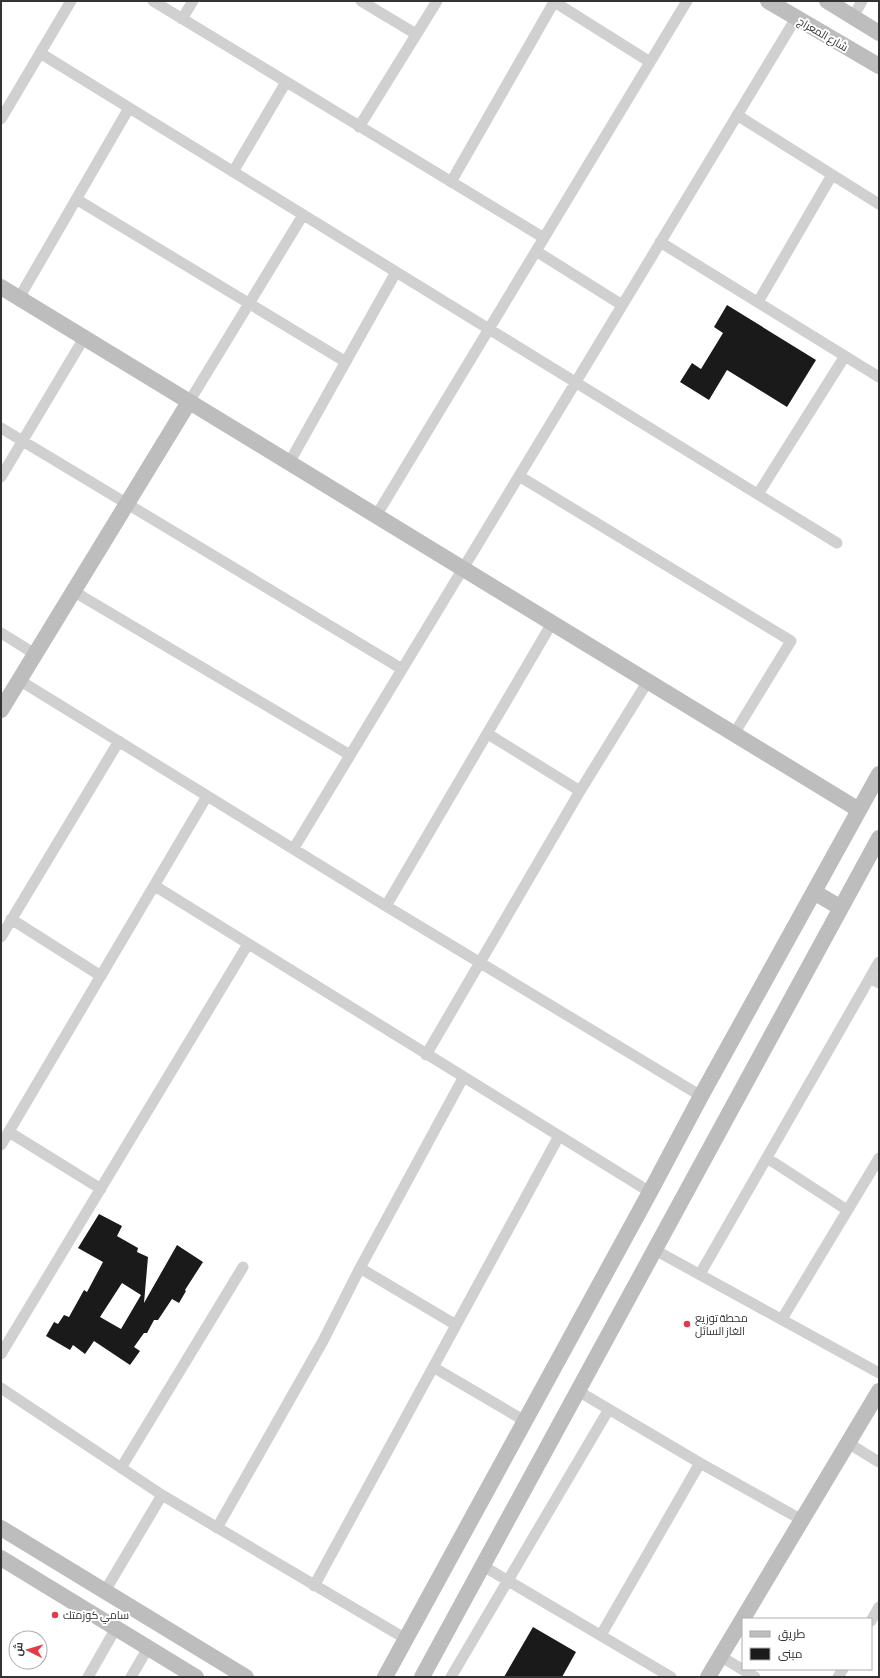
<svg xmlns="http://www.w3.org/2000/svg" width="880" height="1678" font-family="'Asap Condensed',Cairo,sans-serif">
	<rect width="100%" height="100%" fill="#fff"/>
	<path fill="#1a1a1a" fill-rule="evenodd" d="M727,305L816,360L787,407L727,370L709,400L680,382L692,363L701,369L723,333L714,327Z
		M99,1214L122,1226L117,1236L138,1248L137,1252L148,1257L144,1303L177,1245L203,1262L185,1290L186,1291L179,1303L172,1299L158,1320H154L147,1333H144L134,1347L140,1351L130,1365L94,1341L85,1354L73,1345L70,1350L46,1336L54,1322L58,1324L64,1315L69,1317L84,1290L87,1292L103,1262L78,1248ZM122,1283L141,1295L121,1329L100,1317Z
		M533,1627L576,1652L562,1677H504Z"/>
	<g fill="none" stroke-linecap="round" stroke-linejoin="round">
		<path stroke="#d0d0d0" stroke-width="11" d="M153,1L544,238
			M361,1L416,34
			M553,1L650,62
			M853,17L862,1
			M182,19L193,1
			M40,53L837,543
			M737,115L879,204
			M1,119L71,1
			M359,127L437,1
			M233,172L286,82
			M451,182L554,2
			M76,199L346,362
			M660,242L879,377
			M536,251L622,305
			M19,298L129,108
			M758,302L832,175
			M189,402L303,215
			M1,428L402,669
			M289,463L396,272
			M519,476L791,641L734,734
			M1,477L84,338
			M758,494L845,356
			M376,516L687,1
			M73,591L350,755
			M1,633L35,654
			M19,680L386,906L701,1096
			M488,734L580,791
			M294,848L796,18
			M155,886L650,1192
			M386,906L552,623
			M11,919L101,976
			M1,937L119,741
			M870,978L879,983
			M426,1055L580,791L648,681
			M9,1132L101,1189
			M1,1145L207,796
			M767,1158L847,1210
			M655,1250L879,1373
			M360,1268L456,1325
			M700,1274L879,962
			M782,1319L879,1158
			M1,1354L248,944
			M433,1367L525,1421
			M1,1388L162,1495L406,1639
			M578,1391L700,1463L802,1520
			M848,1443L879,1462
			M121,1468L243,1267
			M217,1528L323,1341L360,1268L463,1078
			M483,1566L671,1677
			M314,1586L559,1136
			M105,1591L162,1495
			M871,1621L879,1607
			M601,1635L700,1463
			M720,1656L755,1677
			M88,1677L116,1628
			M131,1677L148,1648
			M451,1677L609,1409
			M838,1677L843,1669"/>
		<path stroke="#bdbdbd" stroke-width="16" d="M768,1L879,66
			M827,1L879,33
			M1,287L859,810
			M1,710L189,402
			M814,892L841,908
			M1,1528L246,1677
			M1,1558L196,1677
			M385,1677L650,1192L701,1096L879,774
			M422,1677L879,838
			M708,1677L879,1391"/>
	</g>
	<g fill="#e63946" stroke="#fff" stroke-width="1.5">
		<circle cx="687" cy="1324" r="4"/>
		<circle cx="55" cy="1615" r="4"/>
	</g>
	<g text-anchor="middle" stroke-width="4" stroke-linejoin="round" paint-order="stroke">
		<g font-size="11" fill="#333" stroke="#fff">
			<text transform="translate(823 34) rotate(30)" y="4">شارع المعراج</text>
		</g>
		<g font-size="11" fill="#333" stroke="#fff" text-anchor="start">
			<text x="695" y="1322">محطة توزيع<tspan x="695" dy="13">الغاز السائل</tspan></text>
			<text x="63" y="1619">سامي كوزمتك</text>
		</g>
	</g>
	<rect width="880" height="1678" fill="none" stroke="#333333" stroke-width="4"/>
	<rect x="742" y="1618" width="130" height="52" fill="#ffffff" stroke="#adadad"/>
	<rect x="750" y="1631" width="20" height="6" fill="#bdbdbd" stroke="#adadad"/>
	<text x="778" y="1638" font-size="12" fill="#333333">طريق</text>
	<rect x="750" y="1648" width="20" height="12" fill="#1a1a1a" stroke="#adadad"/>
	<text x="778" y="1658" font-size="12" fill="#333333">مبنى</text>
	<g transform="translate(28 1650) rotate(275)"><circle r="19" fill="#ffffff" stroke="#adadad"/>
	<path d="M0-3L7 15L0 10L-7 15Z" fill="#e63946"/>
	<text y="-6" font-size="11" font-weight="bold" text-anchor="middle" fill="#333333">ش</text>
	</g>
</svg>
